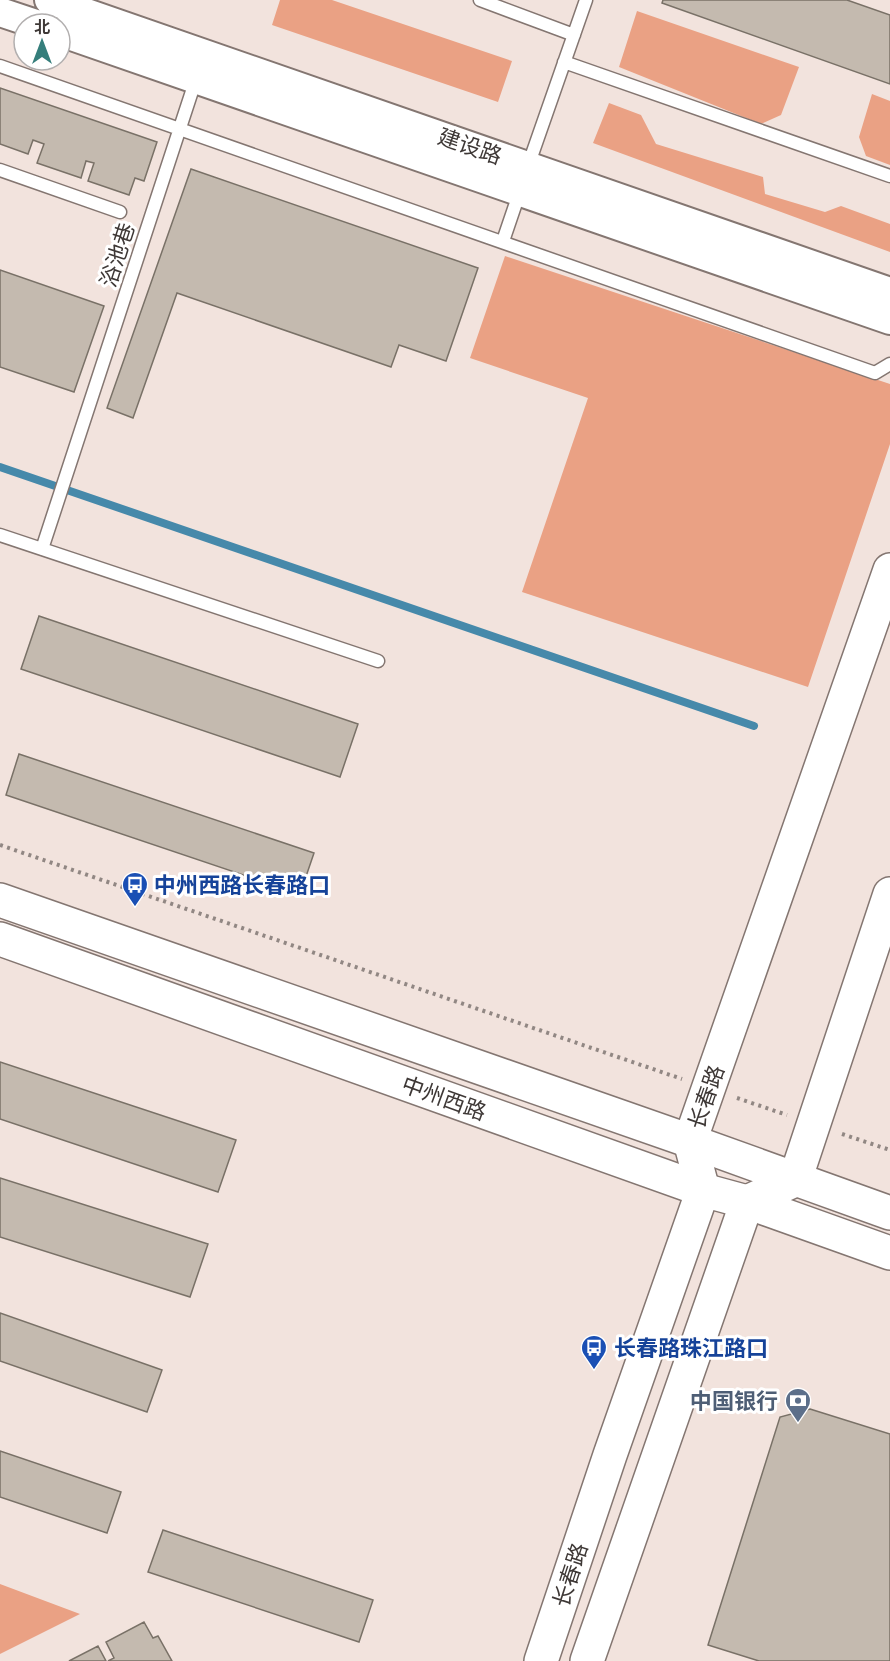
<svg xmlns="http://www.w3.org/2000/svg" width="890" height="1661" font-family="'Exo 2','Noto Sans SC',sans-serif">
	<rect width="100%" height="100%" fill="#f2e3dd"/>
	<path fill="#eaa184" d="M280,0H332L512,61L498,102L272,25Z
		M637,11L799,67L781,115L761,124L619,67Z
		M872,94L890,101V165L866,156L859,137Z
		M609,103L641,115L656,144L763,177L765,194L825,212L841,206L890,224V252L593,143Z
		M505,256L890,384V444L808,687L522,592L588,398L470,358Z
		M0,1584L80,1614L0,1654Z"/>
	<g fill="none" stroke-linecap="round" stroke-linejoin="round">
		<path stroke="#4689aa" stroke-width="8" d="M0,467L754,726"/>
	</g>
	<path fill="#c4baaf" stroke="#797167" stroke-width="1.5" d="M663,0H847L890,15V84L662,3Z
		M0,88L157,142L144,181L135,178L129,195L88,181L94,163L86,161L81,178L37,163L44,144L33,140L28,154L0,144Z
		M191,169L478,268L446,361L399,345L391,367L177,293L133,418L107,408Z
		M0,270L104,306L74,392L0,367Z
		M39,616L358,724L340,777L21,669Z
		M19,754L314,853L300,894L6,795Z
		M0,1062L236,1140L218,1192L0,1119Z
		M0,1178L208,1244L190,1297L0,1237Z
		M0,1313L162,1370L147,1412L0,1361Z
		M810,1409L890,1434V1661H759L708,1645L780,1417Z
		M0,1451L121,1492L107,1533L0,1497Z
		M163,1530L373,1600L359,1642L148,1572Z
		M144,1622L153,1638L158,1636L172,1661H108L114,1658L106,1642Z
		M98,1646L106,1661H69Z"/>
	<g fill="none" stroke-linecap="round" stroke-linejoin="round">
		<defs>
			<path id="service" d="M480,0L574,35
				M564,62L890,176
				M0,66L875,373L890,364
				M528,166L586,0
				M0,170L120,212
				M503,241L520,191
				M0,535L378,661
				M42,549L196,79"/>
			<path id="tertiary" d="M49,0L890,292
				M0,12L36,24
				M60,32L890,320"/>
			<path id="secondary" d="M541,1661L610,1455L703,1190L690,1141L890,570
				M587,1661L747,1202L795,1180L890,894"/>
			<path id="primary" d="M0,900L690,1141L890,1213
				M0,939L703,1190L747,1202L890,1253"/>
		</defs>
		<use href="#service" stroke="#847671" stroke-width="15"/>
		<use href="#tertiary" stroke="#847671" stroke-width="32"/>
		<use href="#secondary" stroke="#847671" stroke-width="36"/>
		<use href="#primary" stroke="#847671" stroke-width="36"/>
		<path stroke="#918783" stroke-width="4" stroke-dasharray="3 4.5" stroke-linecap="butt" d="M0,845L682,1079
			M737,1098L787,1115
			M842,1134L890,1150"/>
		<use href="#service" stroke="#fff" stroke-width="12"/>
		<use href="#tertiary" stroke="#fff" stroke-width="28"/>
		<use href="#secondary" stroke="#fff" stroke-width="33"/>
		<use href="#primary" stroke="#fff" stroke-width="33"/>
	</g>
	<defs>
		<symbol id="bus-pin" viewBox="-11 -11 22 30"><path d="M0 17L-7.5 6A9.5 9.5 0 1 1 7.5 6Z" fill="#1a4fb4" stroke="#fff"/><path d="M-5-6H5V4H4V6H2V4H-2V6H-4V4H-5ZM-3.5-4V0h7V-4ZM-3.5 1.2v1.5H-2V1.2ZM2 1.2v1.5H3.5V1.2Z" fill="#fff"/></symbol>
		<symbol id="bank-pin" viewBox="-11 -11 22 30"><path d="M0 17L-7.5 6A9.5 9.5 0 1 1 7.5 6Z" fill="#5c6f8a" stroke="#fff"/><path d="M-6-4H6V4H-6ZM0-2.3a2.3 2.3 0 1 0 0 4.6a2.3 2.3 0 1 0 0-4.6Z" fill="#fff"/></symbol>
	</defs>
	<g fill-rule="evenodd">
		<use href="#bus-pin" x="120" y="870" width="30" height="40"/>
		<use href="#bus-pin" x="579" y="1333" width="30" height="40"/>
		<use href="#bank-pin" x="783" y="1386" width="30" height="40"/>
	</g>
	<g text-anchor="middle" stroke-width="6" stroke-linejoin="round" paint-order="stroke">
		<g font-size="22" fill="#3e3836" stroke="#fff">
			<text transform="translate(470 146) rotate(19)" y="8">建设路</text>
			<text transform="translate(117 255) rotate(-72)" y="8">浴池巷</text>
			<text transform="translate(706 1097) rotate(-71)" y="8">长春路</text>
			<text transform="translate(444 1098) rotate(20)" y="8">中州西路</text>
			<text transform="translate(570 1575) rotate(-72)" y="8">长春路</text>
		</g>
		<g font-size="22" font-weight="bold" fill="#164399" stroke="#fff" text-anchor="start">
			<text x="154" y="893">中州西路长春路口</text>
			<text x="614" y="1356">长春路珠江路口</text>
		</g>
		<g font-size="22" font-weight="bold" fill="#4e5e75" stroke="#fff" text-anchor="end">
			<text x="778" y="1409">中国银行</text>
		</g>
	</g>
	<g transform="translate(42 42)"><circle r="28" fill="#ffffff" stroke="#b2afaf" stroke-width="1.5"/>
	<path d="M0-4.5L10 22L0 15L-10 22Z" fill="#357e7b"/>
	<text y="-9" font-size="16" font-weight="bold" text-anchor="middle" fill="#3e3836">北</text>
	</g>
</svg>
